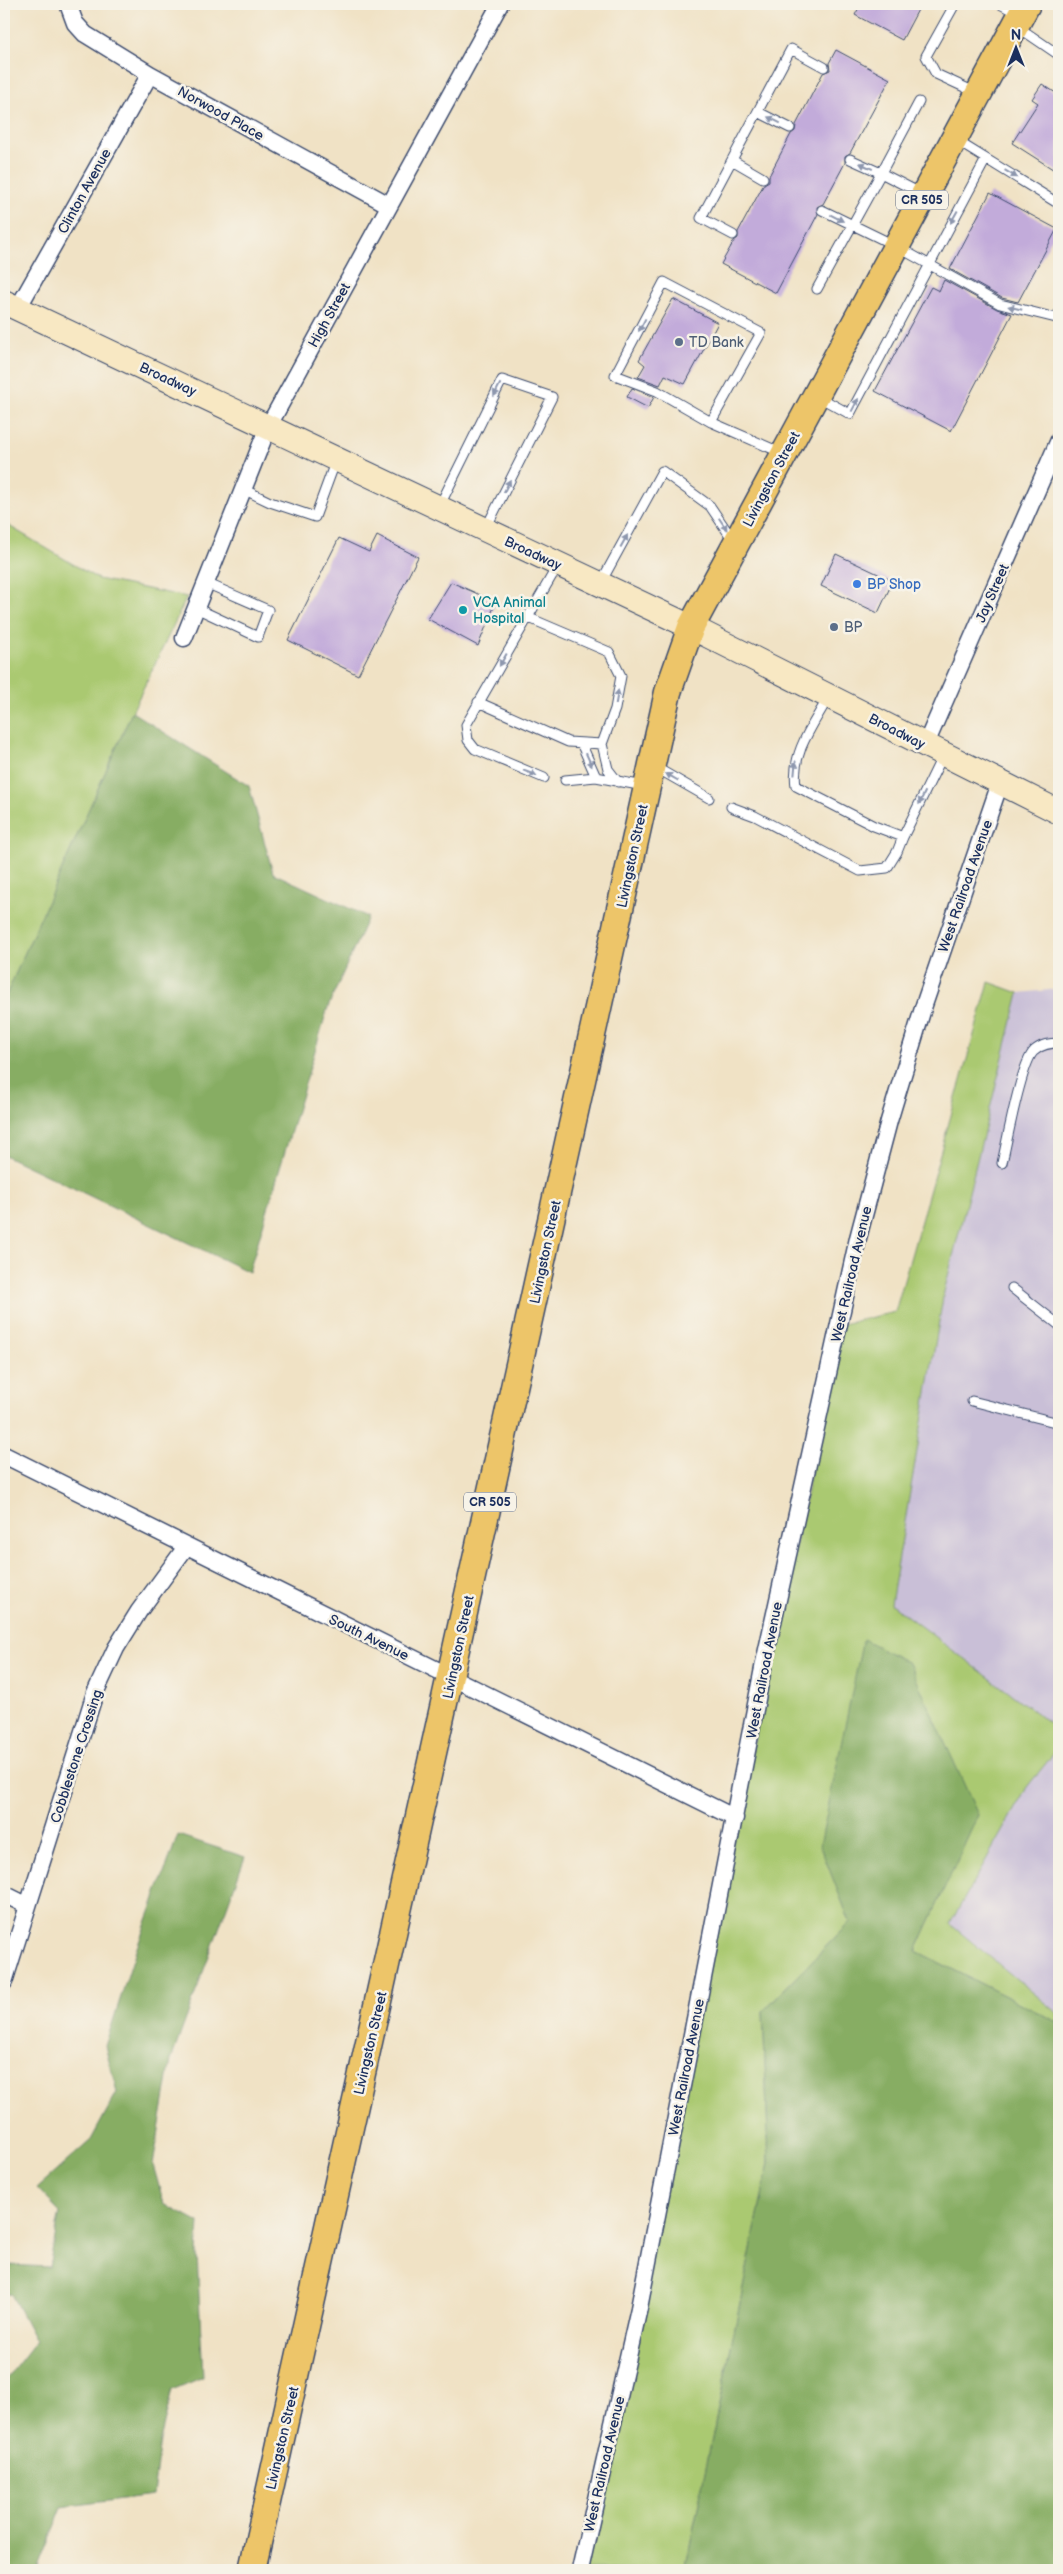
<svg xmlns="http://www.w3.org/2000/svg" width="1063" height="2574" font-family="'Balsamiq Sans',sans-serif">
	<rect width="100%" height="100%" fill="#f7f3e8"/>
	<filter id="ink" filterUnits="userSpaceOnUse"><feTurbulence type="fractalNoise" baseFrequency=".02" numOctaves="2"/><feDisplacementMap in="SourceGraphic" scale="10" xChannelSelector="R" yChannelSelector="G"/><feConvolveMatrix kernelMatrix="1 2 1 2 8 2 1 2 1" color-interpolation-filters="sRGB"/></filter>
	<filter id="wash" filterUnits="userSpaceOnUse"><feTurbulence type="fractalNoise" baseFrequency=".0096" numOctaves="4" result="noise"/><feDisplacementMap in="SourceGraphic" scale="20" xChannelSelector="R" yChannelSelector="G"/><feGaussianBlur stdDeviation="1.12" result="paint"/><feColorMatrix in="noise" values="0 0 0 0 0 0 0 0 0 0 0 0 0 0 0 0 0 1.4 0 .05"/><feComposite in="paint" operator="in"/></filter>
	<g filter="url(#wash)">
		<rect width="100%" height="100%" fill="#f0e2c5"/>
		<path fill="#c9bfd7" d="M1059,989V1730L891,1604L944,1292L1019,993Z
			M1059,1747V2014L950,1924L1027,1787Z"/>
		<path fill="#aac971" stroke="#627c68" d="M4,523L98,579L187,597L132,712L4,1000Z
			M989,982L1019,993L944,1292L891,1604L1059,1730V1747L1027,1787L950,1924L1059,2014V2023L916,1951L978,1814L821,1846L850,1922L763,2011L769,2162L685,2570H580L842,1324L895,1312Z"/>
		<path fill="#87ad63" stroke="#516e60" d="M132,712L249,786L273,873L368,917L328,1007L249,1272L4,1155V1000Z
			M863,1639L909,1663L978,1815L916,1951L1059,2023V2570H685L769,2162L763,2011L850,1922L820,1846Z
			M178,1835L245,1857L171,2060L153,2165L164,2204L199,2223L197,2254L203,2377L172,2390L160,2440L153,2495L62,2507L37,2570H4V2382L36,2341L11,2294L4,2295V2254L8,2265L49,2267L60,2212L37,2188L91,2140L117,2092L105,2046L135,1953Z"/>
		<g id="blocks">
			<path fill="#c2abda" d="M861,4H921L902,40L855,15Z
				M836,50L890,79L850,153L845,156V163L823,204L817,207L818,214L776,293L721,264L734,241L738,238V232L764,184L769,181V176L791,134L795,131L796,125L823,73L830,70L829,63Z
				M1042,84L1059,95V173L1012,143L1038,103L1032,99Z
				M990,193L1057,229L1018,302L1002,298L950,269Z
				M944,280L997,309L1012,314L951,431L875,391L931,287L939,291Z
				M673,299L718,323L685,384L665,375L660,385L638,377L645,365L639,360Z
				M632,388L654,397L648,408L627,397Z
				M377,536L418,557L358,675L288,640L339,538L369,552Z
				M836,554L893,581L878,613L821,586Z
				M451,582L496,602L478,646L428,619Z"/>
		</g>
	</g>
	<g filter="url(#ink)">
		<use href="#blocks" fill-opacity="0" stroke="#3b4a6d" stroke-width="1"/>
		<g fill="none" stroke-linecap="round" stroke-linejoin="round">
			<defs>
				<path id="lane" d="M955,4L926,56L936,74L977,93
					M1000,4L1019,14
					M1018,27L1059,55
					M919,102L881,173L922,194
					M758,112L790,128
					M957,141L1059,204
					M732,160L763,178
					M822,210L896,246L1000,304L1056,318L1059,313
					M733,235L701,218L791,49L824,67
					M817,289L881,173L850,159
					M817,396L850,414L986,159
					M711,422L761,333L664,282L615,375L657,391L711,422L782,453
					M243,489L270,502L315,517L336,460
					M439,507L502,380L552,397L485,530
					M600,584L662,471L710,506L733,540
					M196,608L258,637L268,610L206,583
					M527,617L609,652L621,676L615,709L602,744L608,769L618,782
					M828,698C813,725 791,753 796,786L874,826L903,837L943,755
					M478,702L568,742L602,744
					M581,743L596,777
					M655,767L709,798
					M544,778L475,749L468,740L466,725L558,565
					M565,780L596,777L644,786
					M731,807L755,816L860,871L887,868L897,852L903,837
					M1002,1163C1007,1142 1021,1063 1034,1051C1042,1044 1050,1043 1059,1043
					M1012,1288L1059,1325
					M972,1401L1059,1423"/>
				<path id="street" d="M68,4L75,23L85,34L150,74L389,205
					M18,308L150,74
					M184,638L268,427L500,4
					M925,746L1059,440
					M4,1455L735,1818
					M4,1894L28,1906
					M4,1982L95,1693L116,1648L139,1611L186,1547
					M580,2570L639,2308L764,1663L858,1238L889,1121L924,1005L1000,783"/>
				<path id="secondary" d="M4,302L691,627L1059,812"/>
				<path id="primary" d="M252,2570L668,692L691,627L1027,4"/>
			</defs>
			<use href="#lane" stroke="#3b4a6d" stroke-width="11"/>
			<use href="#street" stroke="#3b4a6d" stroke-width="19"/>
			<use href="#secondary" stroke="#3b4a6d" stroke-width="26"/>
			<use href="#primary" stroke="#3b4a6d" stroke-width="29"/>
			<use href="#lane" stroke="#fff" stroke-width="9"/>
			<use href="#street" stroke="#fff" stroke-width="16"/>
			<use href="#secondary" stroke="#f8e8c3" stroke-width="24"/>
			<use href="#primary" stroke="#edc569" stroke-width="26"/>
		</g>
		<defs><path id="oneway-solid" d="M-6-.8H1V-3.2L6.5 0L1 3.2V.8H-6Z" transform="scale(1.25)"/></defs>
		<g fill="#8d97ae">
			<use href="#oneway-solid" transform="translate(774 120) rotate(-154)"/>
			<use href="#oneway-solid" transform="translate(866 166) rotate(-155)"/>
			<use href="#oneway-solid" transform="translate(1011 174) rotate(31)"/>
			<use href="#oneway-solid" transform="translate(954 217) rotate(119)"/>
			<use href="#oneway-solid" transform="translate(837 218) rotate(27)"/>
			<use href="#oneway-solid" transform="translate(1015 308) rotate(-166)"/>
			<use href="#oneway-solid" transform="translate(642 325) rotate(118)"/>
			<use href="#oneway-solid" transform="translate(497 390) rotate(117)"/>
			<use href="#oneway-solid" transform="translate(855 405) rotate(-62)"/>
			<use href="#oneway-solid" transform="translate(507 486) rotate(-63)"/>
			<use href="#oneway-solid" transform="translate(723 524) rotate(56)"/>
			<use href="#oneway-solid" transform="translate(624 541) rotate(-61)"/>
			<use href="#oneway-solid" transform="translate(503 660) rotate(120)"/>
			<use href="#oneway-solid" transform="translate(617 697) rotate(-80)"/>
			<use href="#oneway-solid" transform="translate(589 760) rotate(66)"/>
			<use href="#oneway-solid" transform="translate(795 768) rotate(-85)"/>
			<use href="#oneway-solid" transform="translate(530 773) rotate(21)"/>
			<use href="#oneway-solid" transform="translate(672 777) rotate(-150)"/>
			<use href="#oneway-solid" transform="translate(922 798) rotate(116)"/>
		</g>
	</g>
	<g fill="#5c6f8a" stroke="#f7f3e8" stroke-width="2">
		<circle cx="679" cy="342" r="5"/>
		<circle cx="834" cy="627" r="5"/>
	</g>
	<circle fill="#3f7fe0" stroke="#f7f3e8" stroke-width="2" cx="857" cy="584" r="5"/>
	<circle fill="#0f9aa8" stroke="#f7f3e8" stroke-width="2" cx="463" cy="610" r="5"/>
	<g text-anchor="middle" stroke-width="5" stroke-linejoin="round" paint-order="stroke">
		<g fill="#f7f3e8" stroke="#5d6a87" stroke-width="1">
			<rect x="896" y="190.5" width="52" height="19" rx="4"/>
			<rect x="464" y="1492.5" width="52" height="19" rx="4"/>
		</g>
		<g font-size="12" font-weight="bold" fill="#1b2f5e">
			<text x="922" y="204">CR 505</text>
			<text x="490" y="1506">CR 505</text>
		</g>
		<g font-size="14" fill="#1b2f5e" stroke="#f7f3e8">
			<text transform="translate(221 113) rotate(29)" y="5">Norwood Place</text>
			<text transform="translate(84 191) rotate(-61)" y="5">Clinton Avenue</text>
			<text transform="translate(329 315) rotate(-61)" y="5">High Street</text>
			<text transform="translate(168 379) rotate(25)" y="5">Broadway</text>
			<text transform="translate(771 479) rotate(-62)" y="5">Livingston Street</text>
			<text transform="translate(533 553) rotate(25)" y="5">Broadway</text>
			<text transform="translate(992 593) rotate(-66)" y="5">Jay Street</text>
			<text transform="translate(897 731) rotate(27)" y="5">Broadway</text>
			<text transform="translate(632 856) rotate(-78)" y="5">Livingston Street</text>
			<text transform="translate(965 886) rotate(-71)" y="5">West Railroad Avenue</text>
			<text transform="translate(545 1252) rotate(-78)" y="5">Livingston Street</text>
			<text transform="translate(851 1274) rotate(-77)" y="5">West Railroad Avenue</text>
			<text transform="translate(369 1637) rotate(26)" y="5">South Avenue</text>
			<text transform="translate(458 1647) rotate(-78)" y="5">Livingston Street</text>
			<text transform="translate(764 1670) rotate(-79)" y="5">West Railroad Avenue</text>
			<text transform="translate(76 1756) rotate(-72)" y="5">Cobblestone Crossing</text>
			<text transform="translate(370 2043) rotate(-77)" y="5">Livingston Street</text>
			<text transform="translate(686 2067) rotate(-79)" y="5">West Railroad Avenue</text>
			<text transform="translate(282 2438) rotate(-77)" y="5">Livingston Street</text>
			<text transform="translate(604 2464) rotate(-77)" y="5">West Railroad Avenue</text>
		</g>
		<g font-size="14" fill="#4e5e75" stroke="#f7f3e8" text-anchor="start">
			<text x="689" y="347">TD Bank</text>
			<text x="844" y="632">BP</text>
		</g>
		<g font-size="14" fill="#366cbe" stroke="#f7f3e8" text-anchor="start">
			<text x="867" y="589">BP Shop</text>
		</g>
		<g font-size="14" fill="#0d838f" stroke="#f7f3e8" text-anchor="start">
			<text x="473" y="607">VCA Animal<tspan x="473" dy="16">Hospital</tspan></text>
		</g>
	</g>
	<rect width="1063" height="2574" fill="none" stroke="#f7f3e8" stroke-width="20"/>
	<g transform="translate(1016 48)" stroke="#f7f3e8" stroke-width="4" paint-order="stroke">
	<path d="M0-4L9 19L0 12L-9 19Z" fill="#1b2f5e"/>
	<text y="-8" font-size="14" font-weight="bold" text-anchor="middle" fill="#1b2f5e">N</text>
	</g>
</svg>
